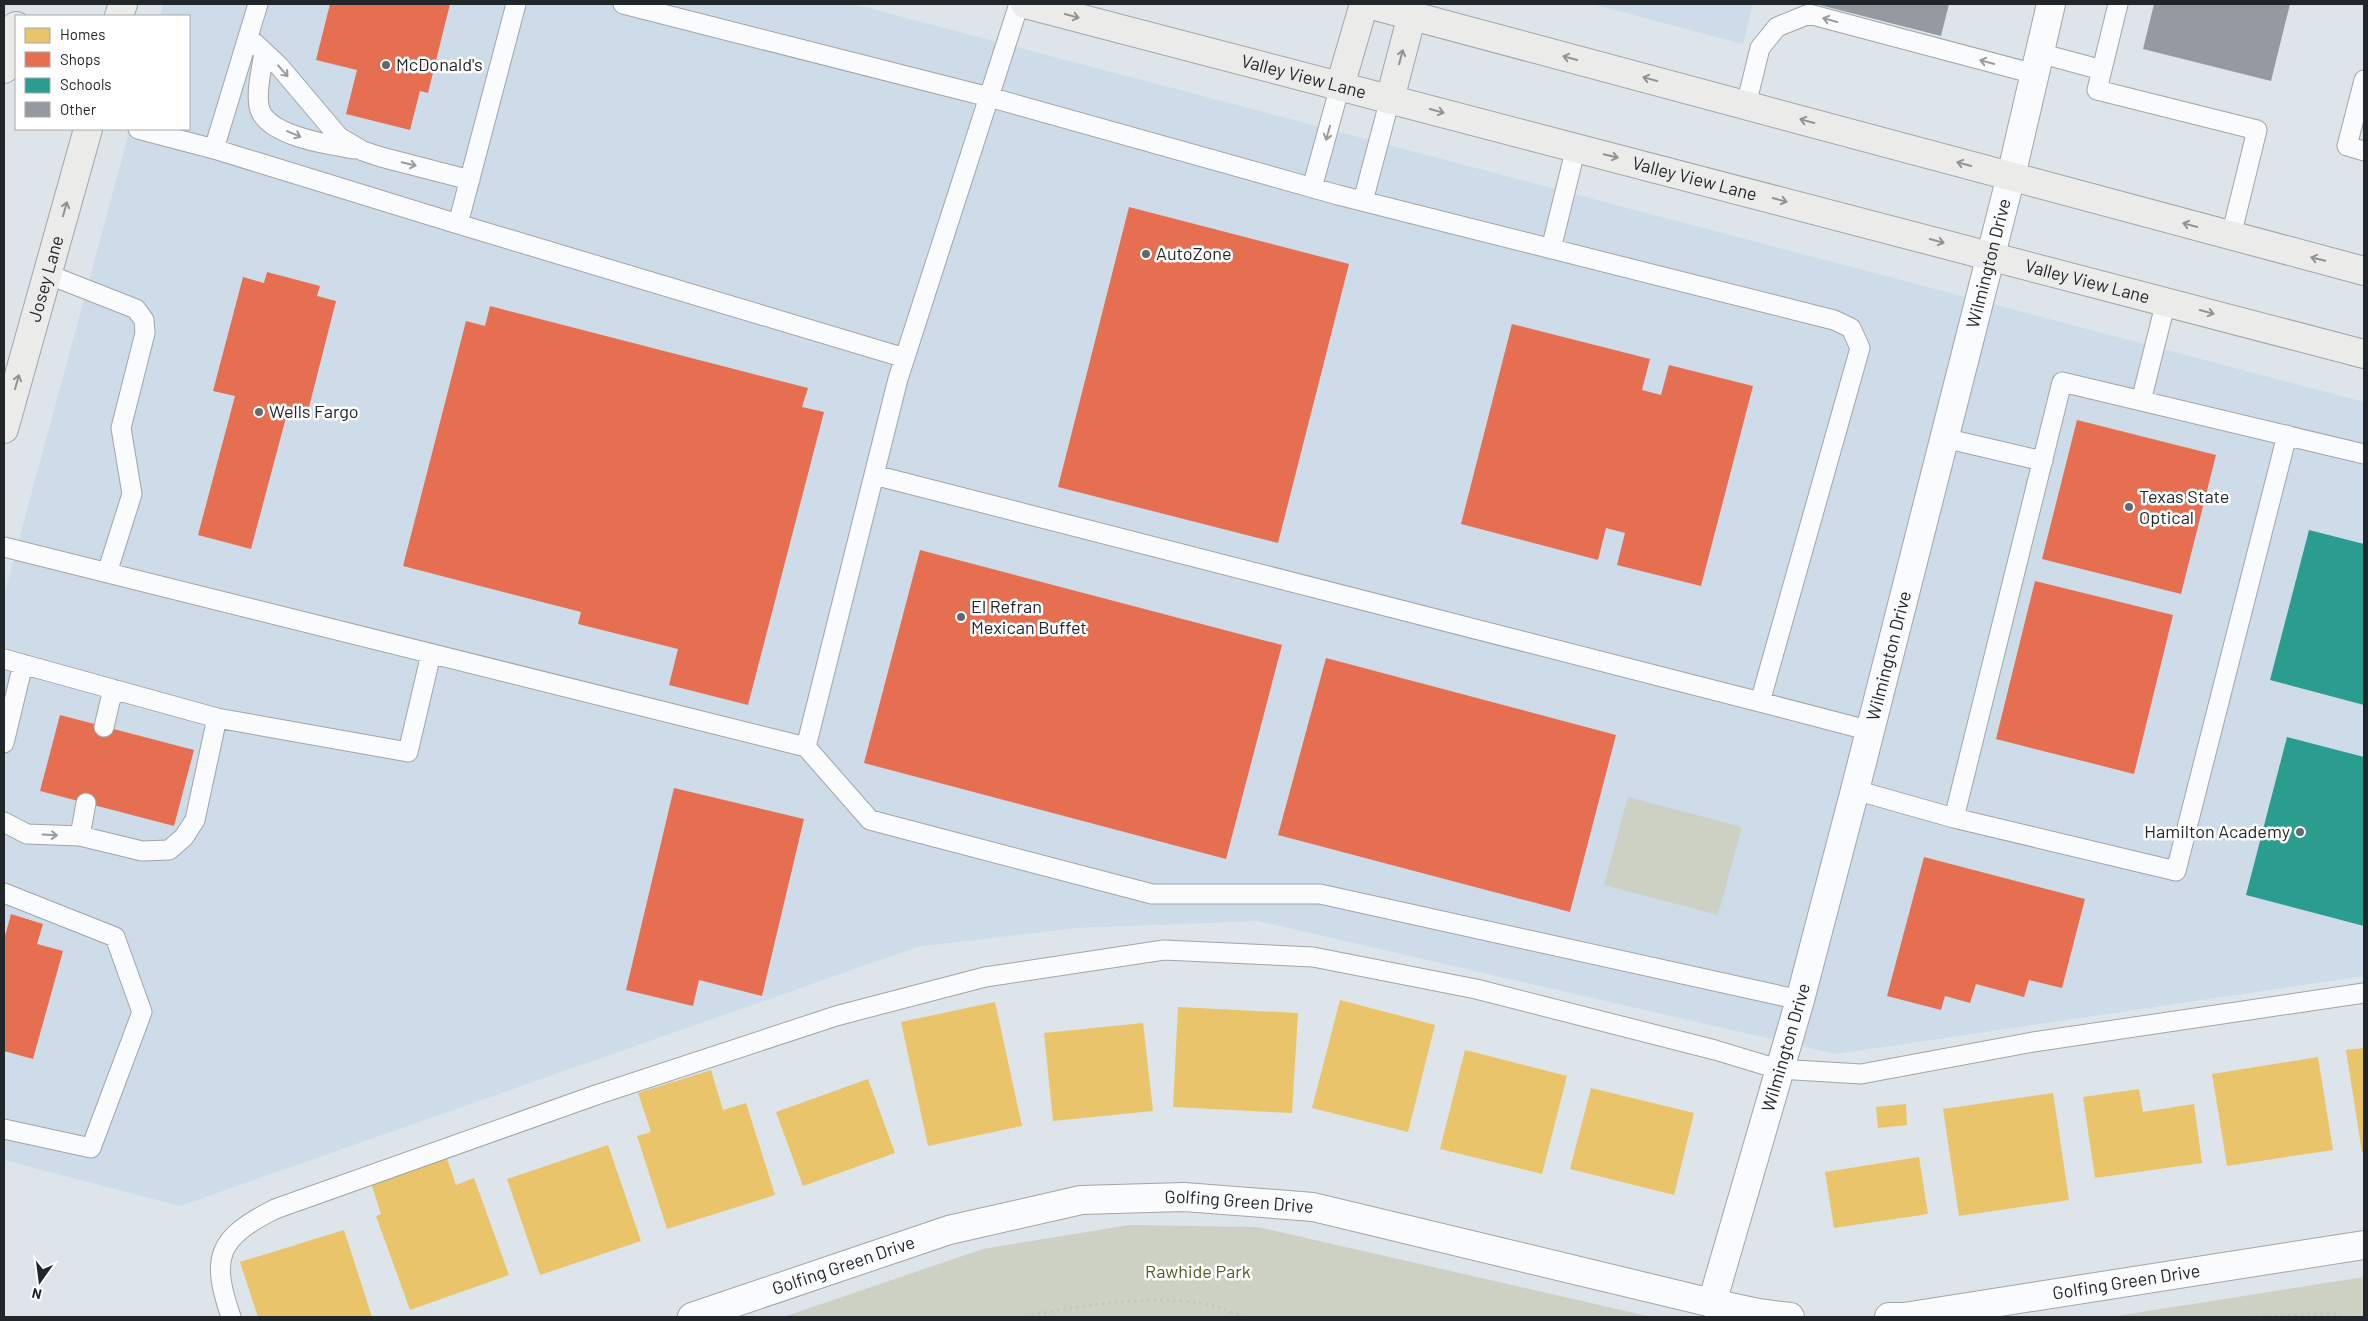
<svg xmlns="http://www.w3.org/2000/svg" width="2368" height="1321" font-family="Barlow,sans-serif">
	<rect width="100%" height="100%" fill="#dde4ea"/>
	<path fill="#cddce8" d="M163,4H853L2364,402V976L1836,1054L1258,921L1075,928L917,947L180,1206L4,1160V595L130,129H189V16H160Z
		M1592,4H1753L1743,44Z"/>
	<path fill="#ccd1c4" d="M1628,797L1742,827L1718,915L1604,885Z
		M1130,1225L1258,1227L1652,1317H783L983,1249Z
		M2364,1277V1317H2110Z"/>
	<path fill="#e9c46a" d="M1340,1000L1435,1025L1408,1132L1312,1108Z
		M995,1002L1022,1126L928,1146L901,1022Z
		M1178,1007L1298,1013L1292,1113L1173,1107Z
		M1143,1023L1153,1111L1053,1121L1044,1033Z
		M2364,1048V1152H2362L2346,1050Z
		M1465,1050L1567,1076L1542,1174L1440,1149Z
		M2318,1057L2333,1150L2227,1166L2212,1074Z
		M711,1070L723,1110L746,1103L775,1195L667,1229L637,1136L651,1132L638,1093Z
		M868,1079L895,1153L803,1186L776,1112Z
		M1591,1088L1694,1113L1674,1195L1570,1169Z
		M2139,1089L2143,1112L2194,1104L2202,1163L2095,1178L2083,1097Z
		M2053,1093L2069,1200L1959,1216L1943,1109Z
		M1906,1104L1907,1125L1878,1128L1876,1107Z
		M608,1145L641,1241L540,1275L507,1179Z
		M446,1156L456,1185L474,1178L509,1275L410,1310L376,1216L381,1214L371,1183Z
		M1919,1157L1928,1214L1834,1228L1825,1172Z
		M344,1230L372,1317H258L240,1262Z"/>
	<path fill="#e76f51" d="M330,4H450L428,93L420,91L410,130L346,114L357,70L316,60Z
		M1129,207L1349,264L1278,543L1058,487Z
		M267,272L320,286L317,296L336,301L307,415L288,410L251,549L198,535L235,396L213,391L243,277L264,283Z
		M490,306L808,388L802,407L824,412L748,705L669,685L678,649L578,624L581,612L403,566L466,321L485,326Z
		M1512,324L1650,359L1642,390L1661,395L1669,365L1753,386L1701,586L1617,565L1625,533L1606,528L1598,560L1461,524Z
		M2077,420L2216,455L2181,594L2042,559Z
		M920,550L1282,645L1226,859L864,763Z
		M2035,581L2173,615L2134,774L1996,739Z
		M1326,658L1616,735L1570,912L1278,835Z
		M60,715L194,750L174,826L40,791Z
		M674,788L804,819L762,996L699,980L693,1006L626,990Z
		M1924,857L2085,899L2062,988L2029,980L2024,997L1976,984L1970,1003L1945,996L1941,1010L1887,996Z
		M11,914L43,924L37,944L63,951L33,1059L4,1051V935L5,936Z"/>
	<path fill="#2a9d8f" d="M2309,530L2364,544V705L2270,680Z
		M2287,737L2364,757V926L2246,895Z"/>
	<path fill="#949a9f" d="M1816,4H1949L1941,36Z
		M2154,4H2290L2271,81L2143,49Z"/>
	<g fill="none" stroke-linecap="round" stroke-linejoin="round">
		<defs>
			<path id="lane" d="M623,4L989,97L1338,195L1834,320L1851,328L1860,348L1760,702L874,475
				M2118,4L2097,90L2257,130L2231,236
				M248,37L279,66L339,137L363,151L381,157L470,180
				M264,52C262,68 256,90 259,106C264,136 330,145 354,149
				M2039,53L2102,70
				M2364,80L2347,146L2364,151
				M1746,105L1760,48L1777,27L1809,14L2035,74
				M138,129L214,149L458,224L516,4
				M214,149L258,4
				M1312,188L1340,86
				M1363,201L1390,99
				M458,224L905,358
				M1551,249L1576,147
				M47,274L136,309L144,320L145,333L121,428L132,494L107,573
				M2141,401L2166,301
				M2287,435L2176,871L1954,818L2062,382L2364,454
				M1944,438L2043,461
				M4,547L806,747L898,379L1019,4
				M4,659L217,718L408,752L431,654
				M1760,702L1871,731
				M104,727L113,689
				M4,743L23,664
				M806,747L870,820L1152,894H1320L1800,1000
				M1855,790L1954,818
				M4,822L27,834L80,836L86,803
				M80,836L142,851L169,850L184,837L195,820L217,718
				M4,893L115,937L142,1012L91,1148L4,1129
				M231,1317C210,1256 218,1238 275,1209L596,1095L836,1016L985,977L1164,950L1313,957L1476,989L1715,1050L1778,1069L1861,1074L2033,1042L2364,993"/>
			<g id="street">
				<path id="s1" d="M1712,1303L1800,1000L1855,790L2011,176L2051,4"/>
				<path id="s2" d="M692,1317L949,1230L1081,1200L1184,1197L1313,1207L1712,1303L1758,1313L1790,1317"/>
				<path id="s3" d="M1889,1317H1904L2364,1245"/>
			</g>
			<g id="secondary">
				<path id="s4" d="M1025,4L2364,354"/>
				<path d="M1368,4L2364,271"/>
				<path d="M119,16L123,4"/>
				<path d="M4,69L16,26"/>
				<path d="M1340,86L1364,4"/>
				<path d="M1390,99L1412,15"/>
				<path id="s5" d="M4,429L88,129"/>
			</g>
		</defs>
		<use href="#lane" stroke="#a0a5aa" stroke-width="21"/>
		<use href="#street" stroke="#a0a5aa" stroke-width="30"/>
		<use href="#secondary" stroke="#a0a5aa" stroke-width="30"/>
		<path stroke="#c2c5c7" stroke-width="3" stroke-dasharray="2.5 4" stroke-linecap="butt" d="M1025,1317C1073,1305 1172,1292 1218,1307C1227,1309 1235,1314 1243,1317
			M2249,1317L2334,1314L2347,1317"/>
		<use href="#lane" stroke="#fafbfc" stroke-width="19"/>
		<use href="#street" stroke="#fafbfc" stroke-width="28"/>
		<use href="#secondary" stroke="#ebece9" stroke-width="28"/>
	</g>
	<defs><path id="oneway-shaft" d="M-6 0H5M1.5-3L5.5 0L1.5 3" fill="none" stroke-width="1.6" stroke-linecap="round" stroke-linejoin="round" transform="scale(1.25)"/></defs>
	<g stroke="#909393">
		<use href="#oneway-shaft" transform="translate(1072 16) rotate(15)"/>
		<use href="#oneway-shaft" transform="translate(1401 57) rotate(-75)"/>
		<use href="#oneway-shaft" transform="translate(1570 58) rotate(-165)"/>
		<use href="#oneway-shaft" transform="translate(1650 79) rotate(-165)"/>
		<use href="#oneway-shaft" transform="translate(1437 111) rotate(15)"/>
		<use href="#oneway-shaft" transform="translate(1807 121) rotate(-165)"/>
		<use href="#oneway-shaft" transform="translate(1611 156) rotate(14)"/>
		<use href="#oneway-shaft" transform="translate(1964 164) rotate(-165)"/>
		<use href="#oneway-shaft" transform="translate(1780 200) rotate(15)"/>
		<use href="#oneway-shaft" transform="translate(65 209) rotate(-74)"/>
		<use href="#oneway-shaft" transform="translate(2190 225) rotate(-165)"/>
		<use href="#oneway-shaft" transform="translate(1937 241) rotate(15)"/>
		<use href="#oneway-shaft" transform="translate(2318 259) rotate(-166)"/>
		<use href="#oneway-shaft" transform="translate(2207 312) rotate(15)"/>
		<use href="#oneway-shaft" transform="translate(17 382) rotate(-74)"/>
	</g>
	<g stroke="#989b9e">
		<use href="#oneway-shaft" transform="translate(1830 20) rotate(-165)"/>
		<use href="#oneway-shaft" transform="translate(1987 62) rotate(-165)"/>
		<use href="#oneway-shaft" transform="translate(283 71) rotate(49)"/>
		<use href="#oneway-shaft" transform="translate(1328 133) rotate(106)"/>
		<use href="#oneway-shaft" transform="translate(294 134) rotate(23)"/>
		<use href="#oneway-shaft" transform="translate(409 164) rotate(14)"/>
		<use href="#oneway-shaft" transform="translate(50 835) rotate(3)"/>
	</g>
	<g fill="#63686d" stroke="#fff" stroke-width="2">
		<circle cx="386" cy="65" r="5"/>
		<circle cx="1146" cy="254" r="5"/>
		<circle cx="259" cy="412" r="5"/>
		<circle cx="2129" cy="507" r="5"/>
		<circle cx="961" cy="617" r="5"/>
		<circle cx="2300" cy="832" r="5"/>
	</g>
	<g text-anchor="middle" stroke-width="5" stroke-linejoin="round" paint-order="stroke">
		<g font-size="18" fill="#21262a" stroke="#fff" text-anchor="start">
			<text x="396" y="71">McDonald's</text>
			<text x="1156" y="260">AutoZone</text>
			<text x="269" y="418">Wells Fargo</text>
			<text x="2139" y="503">Texas State<tspan x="2139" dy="21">Optical</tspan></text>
			<text x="971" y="613">El Refran<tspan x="971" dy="21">Mexican Buffet</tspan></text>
			<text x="2290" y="838" text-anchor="end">Hamilton Academy</text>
		</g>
		<g font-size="18" fill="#21262a" stroke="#fff">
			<text dy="6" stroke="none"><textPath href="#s4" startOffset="288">Valley View Lane</textPath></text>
			<text dy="6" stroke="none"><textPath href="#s4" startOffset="692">Valley View Lane</textPath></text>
			<text dy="6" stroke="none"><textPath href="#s1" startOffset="1076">Wilmington Drive</textPath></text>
			<text dy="6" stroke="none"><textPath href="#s5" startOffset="156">Josey Lane</textPath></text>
			<text dy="6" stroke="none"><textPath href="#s4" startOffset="1098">Valley View Lane</textPath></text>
			<text dy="6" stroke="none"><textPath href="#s1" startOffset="671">Wilmington Drive</textPath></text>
			<text dy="6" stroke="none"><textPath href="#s1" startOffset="266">Wilmington Drive</textPath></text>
			<text dy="6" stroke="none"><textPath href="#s2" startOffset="565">Golfing Green Drive</textPath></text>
			<text dy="6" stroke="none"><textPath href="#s2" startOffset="160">Golfing Green Drive</textPath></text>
			<text dy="6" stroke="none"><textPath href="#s3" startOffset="240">Golfing Green Drive</textPath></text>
		</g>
		<g font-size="18" fill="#585a23" stroke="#fff">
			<text x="1198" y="1278">Rawhide Park</text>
		</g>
	</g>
	<rect width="2368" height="1321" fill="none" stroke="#21262a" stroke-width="10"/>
	<rect x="15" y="15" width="175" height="115" fill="#ffffff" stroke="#a6a8aa"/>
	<rect x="25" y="28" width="25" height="15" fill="#e9c46a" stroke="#a6a8aa"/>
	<text x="60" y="40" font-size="15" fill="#21262a">Homes</text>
	<rect x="25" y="52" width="25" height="15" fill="#e76f51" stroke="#a6a8aa"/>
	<text x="60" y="65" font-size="15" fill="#21262a">Shops</text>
	<rect x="25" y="78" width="25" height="15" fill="#2a9d8f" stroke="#a6a8aa"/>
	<text x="60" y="90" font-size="15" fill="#21262a">Schools</text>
	<rect x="25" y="102" width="25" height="15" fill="#949a9f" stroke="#a6a8aa"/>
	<text x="60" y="115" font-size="15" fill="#21262a">Other</text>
	<g transform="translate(40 1281) rotate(194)" stroke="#ffffff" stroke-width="4" paint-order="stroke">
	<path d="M0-4L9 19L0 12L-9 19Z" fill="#21262a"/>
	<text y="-8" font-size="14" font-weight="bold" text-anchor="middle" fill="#21262a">N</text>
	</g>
</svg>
